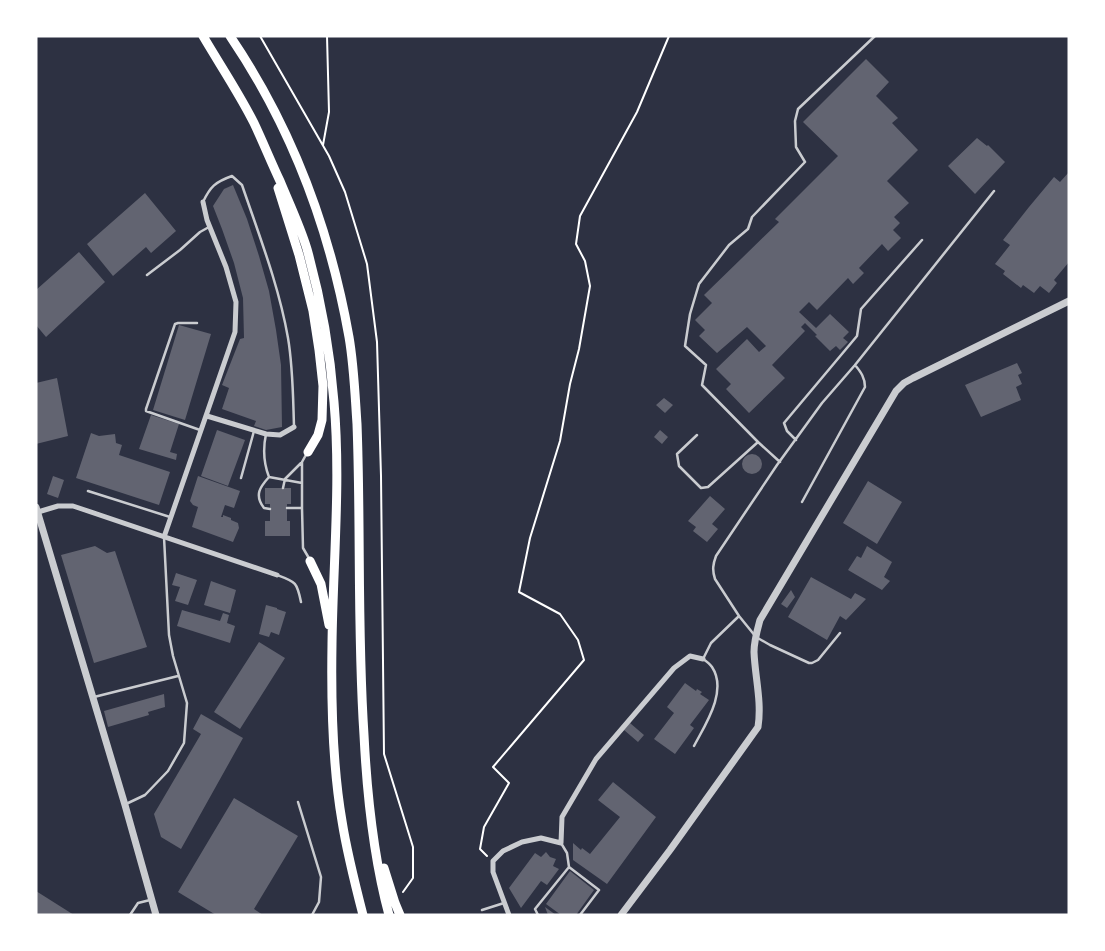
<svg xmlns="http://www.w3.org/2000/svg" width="1105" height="951" font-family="Mulish,sans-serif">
	<rect width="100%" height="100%" fill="#2d3142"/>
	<path fill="#626471" d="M866,59L889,82L876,96L898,118L892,123L918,150L887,181L909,203L894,217L900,223L893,230L901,238L888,251L882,244L859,268L864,273L853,284L848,278L817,310L809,302L799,312L816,328L830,314L849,332L843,338L848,342L840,350L836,346L830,351L815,336L817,335L805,323L801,327L805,331L772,365L785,378L749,413L726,389L731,384L716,369L747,339L759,352L766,346L747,327L717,353L699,336L705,330L695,320L712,303L704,295L779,222L775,219L838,156L803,122Z
		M977,138L987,146L988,145L1005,162L975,194L948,166Z
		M1069,172V262L1054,280L1057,283L1049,293L1040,286L1034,293L1023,285L1021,288L1003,274L1005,271L995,264L1010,245L1003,240L1029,207L1054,177L1060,182Z
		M233,185L247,219L259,256L269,291L276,330L281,365L282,427L266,430L254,426L256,421L222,409L229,388L222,385L240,339L244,338L243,298L234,263L222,229L213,206L224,189Z
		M145,193L176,231L151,253L146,247L113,276L87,244Z
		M79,252L105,282L46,337L36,325V290Z
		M179,325L211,334L185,420L153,410Z
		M1017,363L1022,373L1018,375L1022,384L1016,387L1021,400L981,417L965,385Z
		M57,378L68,436L36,444V383Z
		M664,398L673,405L665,413L656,405Z
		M151,415L179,424L170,452L177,454L176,460L139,449Z
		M217,430L245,440L228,486L201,476Z
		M660,430L668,437L662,444L654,437Z
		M91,433L99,436L115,434L116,443L122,445L119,455L170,472L159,505L76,478Z
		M742 464a10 10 0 1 1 20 0a10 10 0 1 1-20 0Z
		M53,476L64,480L58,498L47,494Z
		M198,476L240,491L234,508L225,505L221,517H223V515L231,518V520L238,523L239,528L233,542L192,527L198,507L193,505L190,501Z
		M868,481L902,502L877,544L843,523Z
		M265,488H291V504H287V521H290V536H265V521H270V504H265Z
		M710,496L725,509L712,524L718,529L707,542L693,531L696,527L688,521Z
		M95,546L107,553L115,551L147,647L94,663L61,555Z
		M867,546L892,562L884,577L890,581L882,590L848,570L857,556L861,558Z
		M176,573L197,580L188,605L175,601L180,587L172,585Z
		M811,577L851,599L855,593L866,599L846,620L840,616L827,640L788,617Z
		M211,581L236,590L230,613L204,605Z
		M791,590L795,597L787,608L781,604Z
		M266,605L277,608V609L286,612L279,635L271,632L269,637L259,634Z
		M182,610L220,621L223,613L229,615L227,623L235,626L230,643L177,626Z
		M259,642L285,658L240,729L214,712Z
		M685,683L696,691L697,689L702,692L700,694L709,700L690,725L694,728L675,754L654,739L674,713L667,707Z
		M164,694L165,707L148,712L149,715L108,727L104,711Z
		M201,714L243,738L181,849L161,837L154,814L201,734L193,729Z
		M630,723L644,735L638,742L624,730Z
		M613,782L656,817L607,884L573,860V843L581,850L582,848L590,854L620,817L598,800Z
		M234,798L298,836L254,909L263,915H216L178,892Z
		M546,852L550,857L556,859L553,866L559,869L547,885L541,881L521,908L509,888L535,853L541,857Z
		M570,871L594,890L576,915H561L546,904Z
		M36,891L74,915H36Z
		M545,907L556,915H548Z"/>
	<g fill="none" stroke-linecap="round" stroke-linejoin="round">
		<path stroke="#fff" stroke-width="2" d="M260,36L329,156L345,192L367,264L377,342L381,476L384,754L413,847V878L403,892
			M323,145L329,112L327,36
			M487,856L480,849L484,827L509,783L493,767L584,660L578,640L560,614L519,592L530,538L560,441L570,384L579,349L590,286L585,261L576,244L580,216L637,112L669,36"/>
		<path stroke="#caccd0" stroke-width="2.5" d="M203,202C210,187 215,182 232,176L242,185C259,235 279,286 288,338C293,367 293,397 294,426
			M147,275L180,250L200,232L209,227
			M197,323H178L175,324L146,409V411L200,430
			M266,434C263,448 264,464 269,477L302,483
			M697,435L677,454L679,466L701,488L708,487L758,442L780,462
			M796,440L787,431L784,423L857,336L861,309L922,240
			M758,442L702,385L706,365L685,346L690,314L699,284L729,245L748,229L752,217L805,162L796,147L795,121L798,109L875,36
			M307,453L302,462V508L303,548L310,560
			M269,477C260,487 254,495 264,508L270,509
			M241,478L254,431
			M283,488L285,479L301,463
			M88,491L170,517
			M802,502L865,387C865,378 861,372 855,365
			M287,508H302
			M277,575C296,582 297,582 301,602
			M840,633L818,660L812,663H809L770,645L756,637L739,616L715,579C712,570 713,564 716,556L777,465L822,403L855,365L994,191
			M94,697L178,676
			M694,746C705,725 728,691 712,667C710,664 706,661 703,659L711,643L739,616
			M298,802L321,877L319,902L312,915
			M126,804L145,795L168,771L184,743L187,703L173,656L169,635L164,537
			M561,843L567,853L569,867L599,890L580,915
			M482,910L504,903
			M130,915L138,903L150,900
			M538,915L535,909L569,867"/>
		<path stroke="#caccd0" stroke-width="5" d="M207,416L266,434L280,435L294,427
			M38,512L58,506H73L277,575
			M164,537L235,332L236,302L226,267L207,220L203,202
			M509,915L493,872V861L503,851L522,842L541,838L561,843L562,817L596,759L674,668L690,656L703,659"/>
		<path stroke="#caccd0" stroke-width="7" d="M36,507L125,805L156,915
			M621,915L670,850L758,727C762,702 755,677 754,652C754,641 757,631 760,620L896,391L904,383L913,378L1069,301"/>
		<path stroke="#fff" stroke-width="9" d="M203,36C220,65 239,93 254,123C263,142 271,162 280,181C289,203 300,226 307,249C321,299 330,350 334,402C341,482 333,563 332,644C331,703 332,763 342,821C347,853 355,884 363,915
			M230,36C291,126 330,230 349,337C354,366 355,395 357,424C361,527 357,631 364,735C367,795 373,856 389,915
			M278,188L299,255L313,311L319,350L323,386L322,420L318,435L308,452
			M310,561L321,584L329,625
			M384,868L395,903L400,915"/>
	</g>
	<rect width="1105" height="951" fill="none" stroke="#ffffff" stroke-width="75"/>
</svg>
